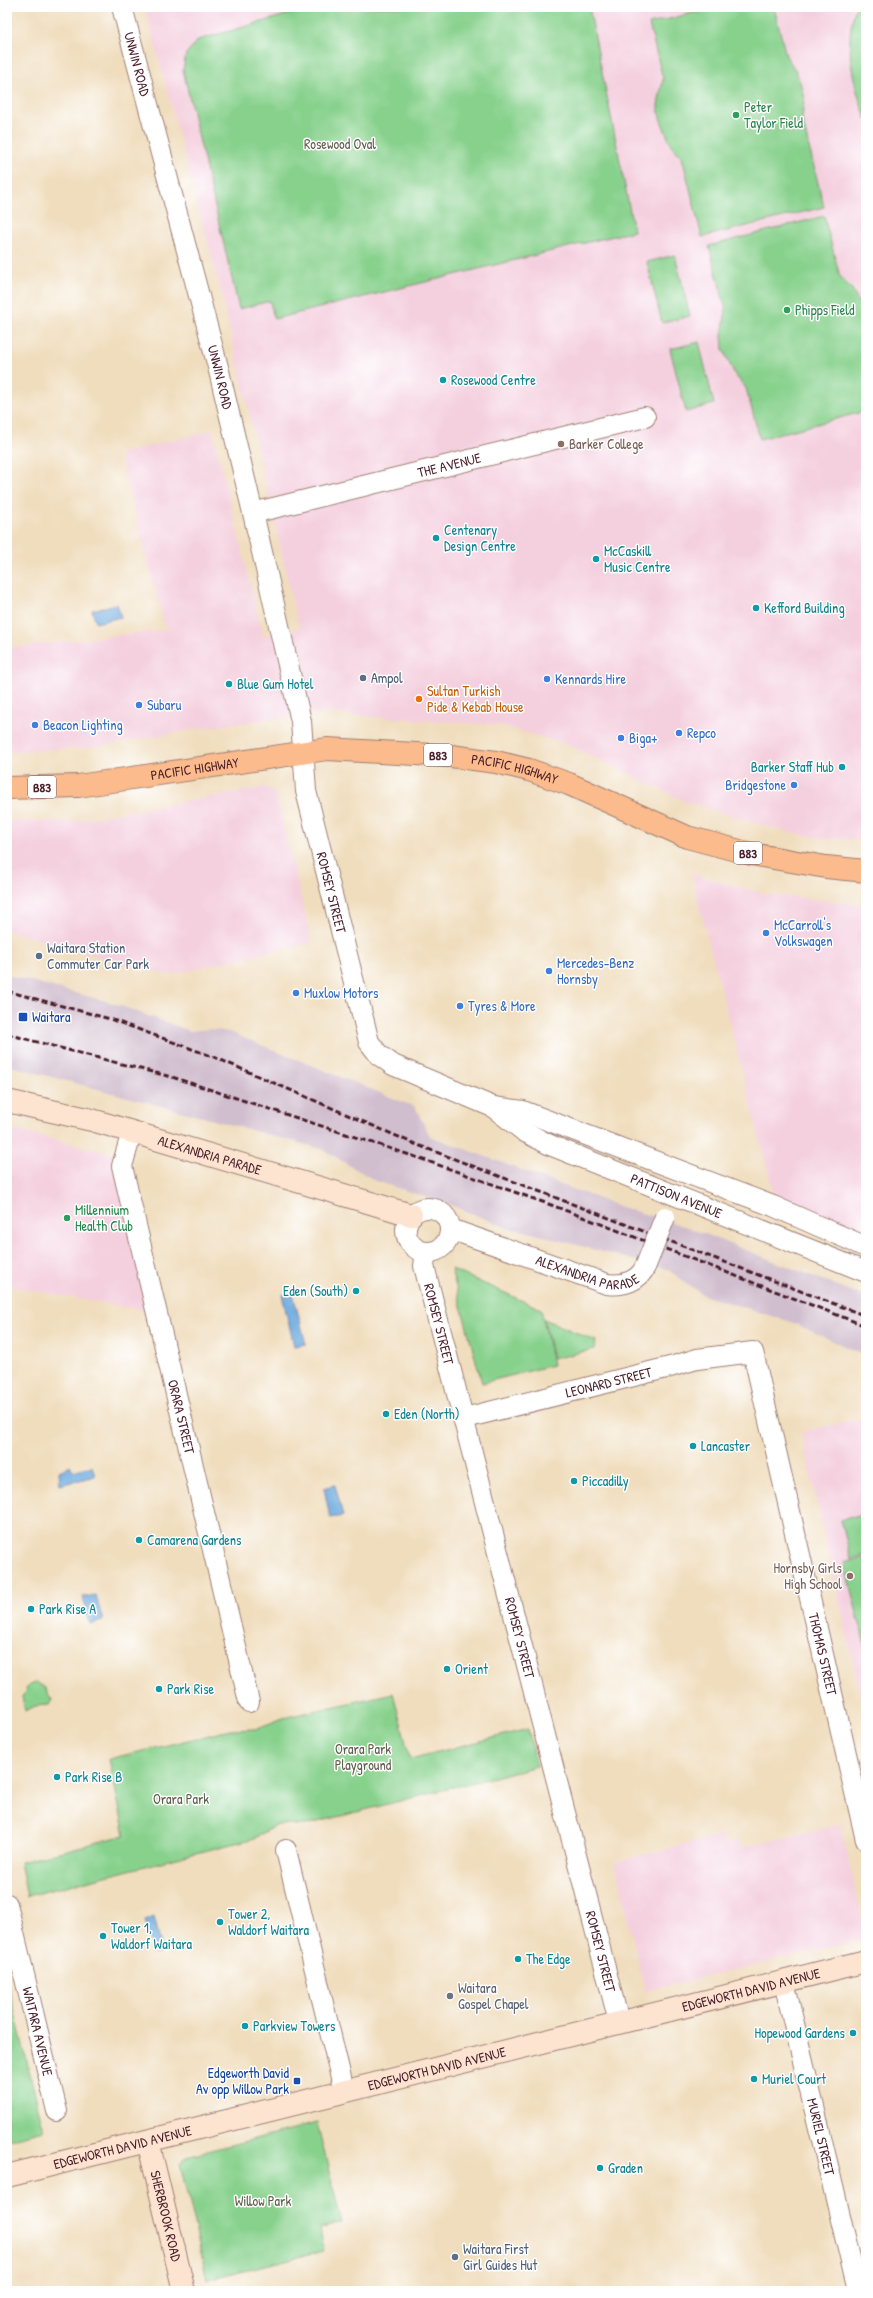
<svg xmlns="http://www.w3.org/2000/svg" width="873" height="2298" font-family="'Patrick Hand',sans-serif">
	<rect width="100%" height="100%" fill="#fff"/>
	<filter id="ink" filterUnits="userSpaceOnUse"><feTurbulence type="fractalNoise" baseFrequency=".025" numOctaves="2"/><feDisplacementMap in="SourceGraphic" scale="8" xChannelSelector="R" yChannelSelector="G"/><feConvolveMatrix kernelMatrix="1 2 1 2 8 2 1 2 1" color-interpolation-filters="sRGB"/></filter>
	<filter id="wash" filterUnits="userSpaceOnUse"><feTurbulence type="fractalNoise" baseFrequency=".012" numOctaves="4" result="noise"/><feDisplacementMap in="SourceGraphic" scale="16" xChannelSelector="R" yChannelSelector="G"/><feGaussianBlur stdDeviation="0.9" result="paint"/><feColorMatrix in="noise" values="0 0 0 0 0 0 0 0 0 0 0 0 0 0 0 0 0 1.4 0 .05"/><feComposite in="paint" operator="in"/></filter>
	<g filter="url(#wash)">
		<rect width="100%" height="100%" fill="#f0ddbd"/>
		<path fill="#f4cfde" d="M145,7H866V840L823,839L776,829L687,802L566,744L499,725L317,713L196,729L97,747L7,752V648L166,630L119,454L212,430L263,636L299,628L222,297Z
			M266,787L276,794L312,943L168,975L7,931V821H75Z
			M691,874L766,894L866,905V1232L774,1194Z
			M7,1128L118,1155L154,1312L7,1286Z
			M866,1417V1720L801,1432Z
			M841,1824L866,1939L645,1991L615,1862L722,1835L724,1844L739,1840L741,1848Z"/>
		<path fill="#d0bdce" d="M7,975L113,1003L190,1031L210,1029L229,1032L415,1107L430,1136L621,1207L684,1226L866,1297V1356L791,1322L703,1295L667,1269L521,1230L510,1229L453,1206L376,1181L322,1149L7,1065Z"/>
		<path fill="#88d18d" stroke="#69785c" d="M314,7H589L634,231L274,319L270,301L239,309L183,70L186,54L198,40Z
			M716,7H774L786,56L796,71L801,85L804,99L802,119L824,207L702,237L682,157L671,145L660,118L658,105L663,79L649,24Z
			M856,7H866V119C853,84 843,43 856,7Z
			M824,216L840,277L852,289L865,315L866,347L862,360L866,374V411L760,439L746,388L735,375L723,349L722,335L726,310L709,246Z
			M675,255L690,316L662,323L647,262Z
			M699,342L714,404L686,412L670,349Z
			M451,1269L541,1309L553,1365L482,1383Z
			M544,1319L596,1341L594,1349L553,1359Z
			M866,1513V1555L851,1559L841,1520Z
			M866,1557V1648L844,1563Z
			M36,1682L44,1687L52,1700L49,1705L35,1706L25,1711L22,1697L28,1686Z
			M393,1693L410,1759L528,1729L537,1766L306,1825H276L255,1838L27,1896L20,1862L125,1835L109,1759L230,1730L255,1729L283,1718Z
			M7,1980L44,2131L7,2140Z
			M317,2123L342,2223L320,2229L324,2251L207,2279L180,2165L187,2156Z"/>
		<path fill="#6caade" stroke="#5b6484" d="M117,604L121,617L96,623L92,610Z
			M293,1294L306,1344L294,1346L282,1295Z
			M71,1466L72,1471L92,1466L95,1476L60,1485L59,1471Z
			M335,1485L343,1516L330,1518L324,1488Z
			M96,1595L103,1621L90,1624L83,1597Z
			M154,1917L163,1952L154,1955L145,1920Z"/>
	</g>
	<g filter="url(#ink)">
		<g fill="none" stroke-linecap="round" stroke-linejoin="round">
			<defs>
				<g id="street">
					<path id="s1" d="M122,7L218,367L253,513L301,721L306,791L369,1042L379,1055L393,1065L493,1107L523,1111L773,1206L866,1247"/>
					<path id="s2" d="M253,513L645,417"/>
					<path id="s3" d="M493,1107L525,1132L550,1145L866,1272"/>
					<path id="s4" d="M132,1132L122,1166L249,1702"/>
					<circle cx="428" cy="1230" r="22"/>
					<path id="s5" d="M450,1229L607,1284C623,1286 639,1282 646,1265"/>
					<path id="s6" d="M426,1252L424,1266L619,2022"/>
					<path id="s7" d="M465,1418L670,1367L697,1359L753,1352L866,1840"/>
					<path d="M286,1850L344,2090"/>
					<path id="s8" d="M7,1904L57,2111"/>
					<path id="s9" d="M784,1982L858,2291"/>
				</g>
				<g id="secondary">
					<path id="s10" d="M7,1101L92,1120L411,1215"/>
					<path id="s11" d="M148,2141L184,2291"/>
					<path id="s12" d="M7,2176L866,1961"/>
				</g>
				<g id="primary">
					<path id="s13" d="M7,788L78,786L327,749L451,756L496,762L529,770L569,784L687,837L751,854L826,867L866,871"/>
				</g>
			</defs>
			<use href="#street" stroke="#9d7e74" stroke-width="22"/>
			<use href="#secondary" stroke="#9d7e74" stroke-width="24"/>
			<use href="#primary" stroke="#9d7e74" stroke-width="24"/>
			<use href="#street" stroke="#fff" stroke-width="20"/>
			<use href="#secondary" stroke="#fde4d1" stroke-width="22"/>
			<use href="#primary" stroke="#fbbb8c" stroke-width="22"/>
			<path stroke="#4a1f2b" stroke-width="3" stroke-dasharray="6 3" stroke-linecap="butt" d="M7,991L110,1019L214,1057L415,1144L866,1316
				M7,1034L175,1078L413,1156L554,1206L866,1326"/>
			<defs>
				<path id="street-bridge" d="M646,1265L665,1217"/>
			</defs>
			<use href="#street-bridge" stroke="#9d7e74" stroke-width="22" stroke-linecap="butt"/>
			<use href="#street-bridge" stroke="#fff" stroke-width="20"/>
		</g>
	</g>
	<g fill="#2e9e5b" stroke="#fff" stroke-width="1.5">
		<circle cx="736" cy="115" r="4"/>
		<circle cx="787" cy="310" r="4"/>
		<circle cx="67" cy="1218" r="4"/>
	</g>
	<g fill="#0f9aa8" stroke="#fff" stroke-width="1.5">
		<circle cx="443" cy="380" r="4"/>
		<circle cx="436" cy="538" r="4"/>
		<circle cx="596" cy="559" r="4"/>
		<circle cx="756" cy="608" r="4"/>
		<circle cx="229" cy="684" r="4"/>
		<circle cx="842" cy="767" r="4"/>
		<circle cx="356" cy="1291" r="4"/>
		<circle cx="386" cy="1414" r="4"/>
		<circle cx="693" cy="1446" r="4"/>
		<circle cx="574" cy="1481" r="4"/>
		<circle cx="139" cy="1540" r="4"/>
		<circle cx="31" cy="1609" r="4"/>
		<circle cx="447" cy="1669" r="4"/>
		<circle cx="159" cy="1689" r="4"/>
		<circle cx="57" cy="1777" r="4"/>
		<circle cx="220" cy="1922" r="4"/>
		<circle cx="103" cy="1936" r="4"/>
		<circle cx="518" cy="1959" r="4"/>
		<circle cx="245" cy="2026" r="4"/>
		<circle cx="853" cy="2033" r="4"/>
		<circle cx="754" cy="2079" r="4"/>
		<circle cx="600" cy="2168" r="4"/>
	</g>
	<g fill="#8d6e63" stroke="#fff" stroke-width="1.5">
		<circle cx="561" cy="444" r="4"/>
		<circle cx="850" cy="1576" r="4"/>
	</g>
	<g fill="#5c6f8a" stroke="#fff" stroke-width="1.5">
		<circle cx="363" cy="678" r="4"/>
		<circle cx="39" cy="956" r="4"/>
		<circle cx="455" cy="2257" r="4"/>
	</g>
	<g fill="#3f7fe0" stroke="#fff" stroke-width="1.5">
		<circle cx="547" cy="679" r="4"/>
		<circle cx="139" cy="705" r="4"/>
		<circle cx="35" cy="725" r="4"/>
		<circle cx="679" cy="733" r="4"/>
		<circle cx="621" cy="738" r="4"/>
		<circle cx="794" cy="785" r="4"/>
		<circle cx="766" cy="933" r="4"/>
		<circle cx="549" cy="971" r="4"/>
		<circle cx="296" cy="993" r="4"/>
		<circle cx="460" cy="1006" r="4"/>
	</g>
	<circle fill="#e8710a" stroke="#fff" stroke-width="1.5" cx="419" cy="699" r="4"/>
	<g fill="#1a4fb4" stroke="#fff" stroke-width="1.5">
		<rect x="18" y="1012" width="10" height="10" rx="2"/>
		<rect x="293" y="2077" width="8" height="8" rx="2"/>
	</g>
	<circle fill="#6b7280" stroke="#fff" stroke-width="1.5" cx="450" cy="1996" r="4"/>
	<g text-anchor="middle" stroke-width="3" stroke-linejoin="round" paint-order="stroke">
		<g fill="#fff" stroke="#80626b" stroke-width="1">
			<rect x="424" y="744" width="28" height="22" rx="3"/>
			<rect x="28" y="776" width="28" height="22" rx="3"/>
			<rect x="734" y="842" width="28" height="22" rx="3"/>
		</g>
		<g font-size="13" font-weight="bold" fill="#4a1f2b">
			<text x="438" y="760">B83</text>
			<text x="42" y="792">B83</text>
			<text x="748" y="858">B83</text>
		</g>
		<g font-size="14" fill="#4a1f2b" stroke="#fff">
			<text dy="5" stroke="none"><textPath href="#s1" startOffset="59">UNWIN ROAD</textPath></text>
			<text dy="5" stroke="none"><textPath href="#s1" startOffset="383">UNWIN ROAD</textPath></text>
			<text dy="5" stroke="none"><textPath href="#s2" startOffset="202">THE AVENUE</textPath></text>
			<text dy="5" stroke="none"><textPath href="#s13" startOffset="189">PACIFIC HIGHWAY</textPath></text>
			<text dy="5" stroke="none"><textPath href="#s13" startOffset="512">PACIFIC HIGHWAY</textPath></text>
			<text dy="5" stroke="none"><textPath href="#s1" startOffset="911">ROMSEY STREET</textPath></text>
			<text dy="5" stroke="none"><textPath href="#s10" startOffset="210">ALEXANDRIA PARADE</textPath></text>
			<text dy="5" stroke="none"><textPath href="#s3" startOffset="205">PATTISON AVENUE</textPath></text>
			<text dy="5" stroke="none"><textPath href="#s5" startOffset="145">ALEXANDRIA PARADE</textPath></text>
			<text dy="5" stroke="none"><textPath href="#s6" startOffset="74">ROMSEY STREET</textPath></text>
			<text dy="5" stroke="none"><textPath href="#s7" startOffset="148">LEONARD STREET</textPath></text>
			<text dy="5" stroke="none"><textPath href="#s4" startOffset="293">ORARA STREET</textPath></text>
			<text dy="5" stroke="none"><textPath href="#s6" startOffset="398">ROMSEY STREET</textPath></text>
			<text dy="5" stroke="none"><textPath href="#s7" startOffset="606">THOMAS STREET</textPath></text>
			<text dy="5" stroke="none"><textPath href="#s6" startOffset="722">ROMSEY STREET</textPath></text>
			<text dy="5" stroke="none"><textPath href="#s12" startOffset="767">EDGEWORTH DAVID AVENUE</textPath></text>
			<text dy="5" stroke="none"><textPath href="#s8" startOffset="131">WAITARA AVENUE</textPath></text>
			<text dy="5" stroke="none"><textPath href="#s12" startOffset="443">EDGEWORTH DAVID AVENUE</textPath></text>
			<text dy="5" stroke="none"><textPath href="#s9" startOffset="159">MURIEL STREET</textPath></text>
			<text dy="5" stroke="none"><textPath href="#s12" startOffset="119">EDGEWORTH DAVID AVENUE</textPath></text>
			<text dy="5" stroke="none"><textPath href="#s11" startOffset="77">SHERBROOK ROAD</textPath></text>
		</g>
		<g font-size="14" fill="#27864d" stroke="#fff" text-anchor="start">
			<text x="744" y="112">Peter<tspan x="744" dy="16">Taylor Field</tspan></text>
			<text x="795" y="315">Phipps Field</text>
			<text x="75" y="1215">Millennium<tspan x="75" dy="16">Health Club</tspan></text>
		</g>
		<g font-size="14" fill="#605d4d" stroke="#fff">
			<text x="340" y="149">Rosewood Oval</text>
			<text x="363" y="1754">Orara Park<tspan x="363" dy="16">Playground</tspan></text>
			<text x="181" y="1804">Orara Park</text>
			<text x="263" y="2206">Willow Park</text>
		</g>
		<g font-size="14" fill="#0d838f" stroke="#fff" text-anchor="start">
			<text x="451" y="385">Rosewood Centre</text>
			<text x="444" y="535">Centenary<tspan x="444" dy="16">Design Centre</tspan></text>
			<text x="604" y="556">McCaskill<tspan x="604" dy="16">Music Centre</tspan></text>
			<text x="764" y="613">Kefford Building</text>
			<text x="237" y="689">Blue Gum Hotel</text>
			<text x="834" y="772" text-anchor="end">Barker Staff Hub</text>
			<text x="348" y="1296" text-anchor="end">Eden (South)</text>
			<text x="394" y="1419">Eden (North)</text>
			<text x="701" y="1451">Lancaster</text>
			<text x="582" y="1486">Piccadilly</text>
			<text x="147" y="1545">Camarena Gardens</text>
			<text x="39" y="1614">Park Rise A</text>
			<text x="455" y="1674">Orient</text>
			<text x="167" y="1694">Park Rise</text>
			<text x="65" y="1782">Park Rise B</text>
			<text x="228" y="1919">Tower 2,<tspan x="228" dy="16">Waldorf Waitara</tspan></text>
			<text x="111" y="1933">Tower 1,<tspan x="111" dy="16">Waldorf Waitara</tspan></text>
			<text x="526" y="1964">The Edge</text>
			<text x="253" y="2031">Parkview Towers</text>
			<text x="845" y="2038" text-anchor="end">Hopewood Gardens</text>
			<text x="762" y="2084">Muriel Court</text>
			<text x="608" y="2173">Graden</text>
		</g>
		<g font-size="14" fill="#785e54" stroke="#fff" text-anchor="start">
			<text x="569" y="449">Barker College</text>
			<text x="842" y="1573" text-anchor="end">Hornsby Girls<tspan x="842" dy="16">High School</tspan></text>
		</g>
		<g font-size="14" fill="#4e5e75" stroke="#fff" text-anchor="start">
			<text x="371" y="683">Ampol</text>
			<text x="47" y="953">Waitara Station<tspan x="47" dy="16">Commuter Car Park</tspan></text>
			<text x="463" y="2254">Waitara First<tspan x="463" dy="16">Girl Guides Hut</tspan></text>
		</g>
		<g font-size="14" fill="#366cbe" stroke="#fff" text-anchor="start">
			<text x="555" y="684">Kennards Hire</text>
			<text x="147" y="710">Subaru</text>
			<text x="43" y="730">Beacon Lighting</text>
			<text x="687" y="738">Repco</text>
			<text x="629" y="743">Biga+</text>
			<text x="786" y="790" text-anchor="end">Bridgestone</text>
			<text x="774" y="930">McCarroll's<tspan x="774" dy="16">Volkswagen</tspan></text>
			<text x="557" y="968">Mercedes-Benz<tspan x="557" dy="16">Hornsby</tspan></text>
			<text x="304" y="998">Muxlow Motors</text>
			<text x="468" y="1011">Tyres &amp; More</text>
		</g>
		<g font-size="14" fill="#c56008" stroke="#fff" text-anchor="start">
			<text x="427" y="696">Sultan Turkish<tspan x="427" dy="16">Pide &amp; Kebab House</tspan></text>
		</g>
		<g font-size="14" fill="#164399" stroke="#fff" text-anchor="start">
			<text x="32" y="1022">Waitara</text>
			<text x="289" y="2078" text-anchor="end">Edgeworth David<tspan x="289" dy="16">Av opp Willow Park</tspan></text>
		</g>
		<g font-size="14" fill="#5b616d" stroke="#fff" text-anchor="start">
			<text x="458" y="1993">Waitara<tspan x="458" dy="16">Gospel Chapel</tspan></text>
		</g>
	</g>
	<rect width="873" height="2298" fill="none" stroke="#fff" stroke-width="24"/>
</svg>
